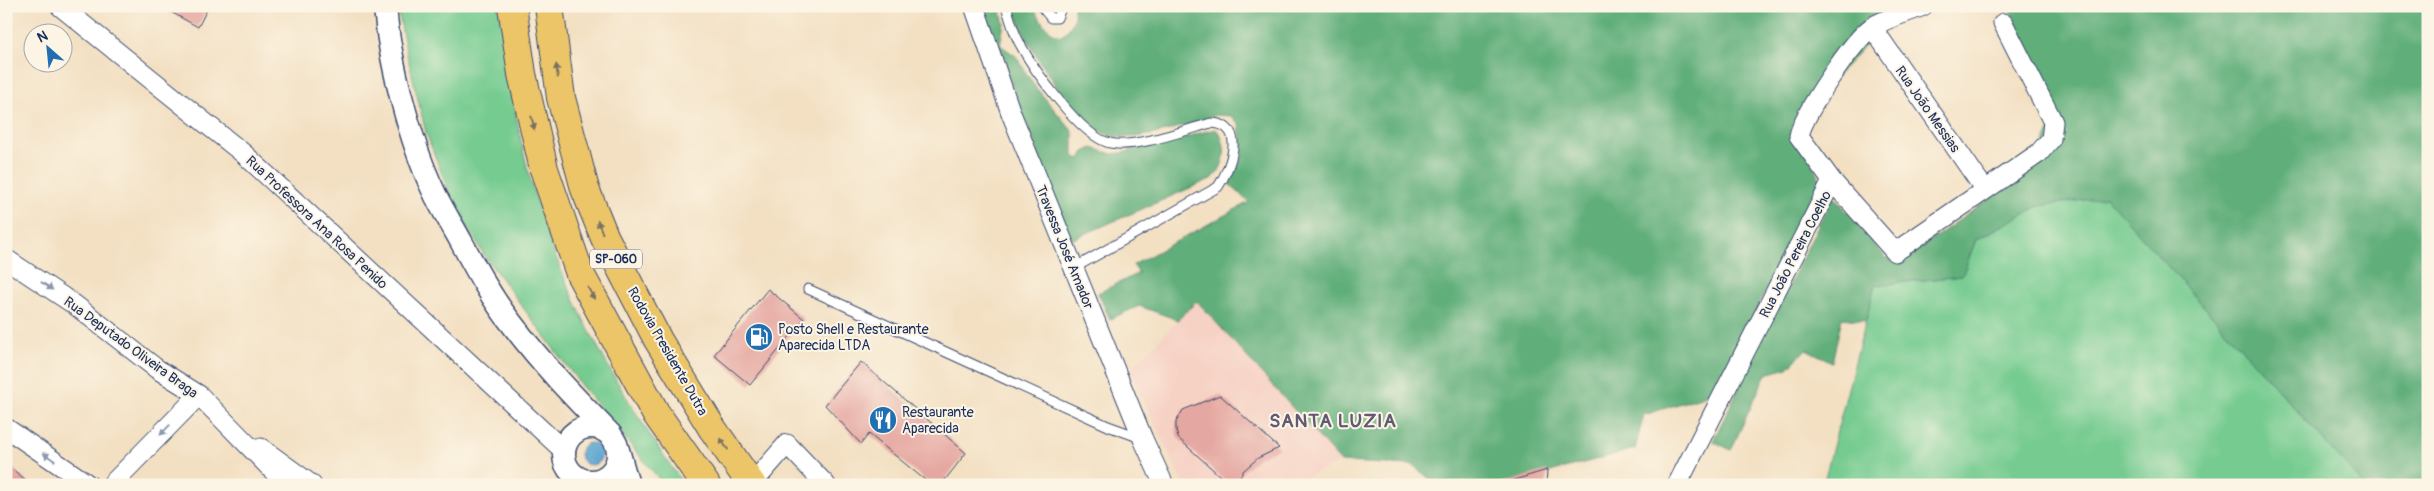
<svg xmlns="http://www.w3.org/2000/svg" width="2434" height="491" font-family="Pangolin,sans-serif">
	<rect width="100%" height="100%" fill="#fcf5e5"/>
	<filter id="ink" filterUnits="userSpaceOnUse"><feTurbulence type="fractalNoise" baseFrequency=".02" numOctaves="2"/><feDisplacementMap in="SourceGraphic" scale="10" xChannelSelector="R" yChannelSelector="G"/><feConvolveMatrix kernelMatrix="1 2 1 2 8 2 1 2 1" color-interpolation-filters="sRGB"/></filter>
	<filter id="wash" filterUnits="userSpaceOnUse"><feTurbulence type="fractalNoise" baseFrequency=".0096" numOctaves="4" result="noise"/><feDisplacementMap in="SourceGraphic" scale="20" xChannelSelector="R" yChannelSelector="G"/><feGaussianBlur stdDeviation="1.12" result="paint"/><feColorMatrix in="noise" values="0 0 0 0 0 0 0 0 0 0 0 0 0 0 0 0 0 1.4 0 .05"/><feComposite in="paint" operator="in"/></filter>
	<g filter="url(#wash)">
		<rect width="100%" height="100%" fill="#f3e0c3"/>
		<path fill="#f6d2c5" d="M1197,301L1341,462L1288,485H1184L1129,371Z"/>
		<path fill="#75cb90" stroke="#487d77" d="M397,6H499C508,67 516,130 533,189C563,297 620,394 684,485H664L580,384L486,258L465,223L445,182L426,133L406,50Z
			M2106,197L2360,481L2359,485H1823L1875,285L1962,276L1976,240L2039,206Z"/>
		<path fill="#60af7a" stroke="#3e6f6c" d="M981,6H999L1004,23L1000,45L1016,56L1033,84L1073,132V156L1080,159L1084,152L1092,148L1112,154L1121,153L1216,129C1229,144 1226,165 1213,178L1071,240Z
			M1013,6H1033C1040,19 1047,33 1061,36C1073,27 1075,20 1074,6H1900L1793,125L1820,179L1716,392L1644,415L1635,449L1502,485H1437L1413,465L1341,462L1197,301L1178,320L1139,306L1110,319L1098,293L1139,273L1133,265L1249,202L1229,184L1243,155L1239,124L1231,116L1217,115C1187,124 1139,144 1109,135C1074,125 1023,40 1013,6Z
			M2008,6H2428V485H2359L2360,481L2106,197L2039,206L1976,239L1962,276L1875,285L1866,321L1842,318L1832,362L1806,349L1788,368L1766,374L1731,450L1713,441L1833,195L1885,257L1893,261L1907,257L2033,168L2058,114Z"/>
		<path fill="#57a3cf" stroke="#396996" d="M580 454a11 11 0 1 1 22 0a11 11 0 1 1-22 0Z"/>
		<g id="blocks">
			<path fill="#e5a7a1" d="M160,6H209L198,27Z
				M768,289L804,319L750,385L714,355Z
				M861,362L966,453L941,485H931L869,434L861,444L825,405Z
				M1220,395L1279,448L1258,458L1243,471L1236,485H1230L1178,438L1176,429V422L1183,410Z
				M6,464L32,485H6Z
				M1547,470L1546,485H1501V484Z"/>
		</g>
	</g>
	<g filter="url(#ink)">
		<use href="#blocks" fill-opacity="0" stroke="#3b4a6d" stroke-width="1"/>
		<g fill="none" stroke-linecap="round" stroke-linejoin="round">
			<defs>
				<path id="service" d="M1006,6C1010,18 1013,31 1019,42C1033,69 1081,137 1110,143C1134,149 1186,130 1211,123C1248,124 1230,169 1218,187L1074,268
					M1041,6L1051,18H1057L1062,6
					M808,289L1108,426L1141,438"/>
				<path id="minor" d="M60,6L244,154L563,450
					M974,6L1011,113L1143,439L1164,485
					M1923,6C1907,13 1886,18 1872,27C1853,40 1803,114 1799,136L1832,181L1895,252L2039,153L2051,139L2053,122L2003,23
					M1872,27L1985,190
					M6,259L75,305L157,369L199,395L287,485
					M6,428L89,485
					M261,448L312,485
					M752,484L787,444L826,485
					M111,485L199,395
					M1677,485L1832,181"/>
				<path id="tertiary" d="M385,6C389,60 410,141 433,190C441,208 453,226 462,243C477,271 492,299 512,324C542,364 576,399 611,435
					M564 454a27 27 0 1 1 54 0a27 27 0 1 1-54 0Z
					M618,450L628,485"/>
				<path id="motorway" d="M512,6L522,74L544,169L580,274L655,412L706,485
					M549,6L561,98L585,189L605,238L658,340L712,428L752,485"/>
			</defs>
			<use href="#service" stroke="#3b4a6d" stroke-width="11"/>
			<use href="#minor" stroke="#3b4a6d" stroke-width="21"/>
			<use href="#tertiary" stroke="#3b4a6d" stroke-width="25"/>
			<use href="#motorway" stroke="#3b4a6d" stroke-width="30"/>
			<use href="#service" stroke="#fff" stroke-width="9"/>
			<use href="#minor" stroke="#fff" stroke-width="19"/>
			<use href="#tertiary" stroke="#fff" stroke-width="22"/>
			<use href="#motorway" stroke="#edc569" stroke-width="28"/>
		</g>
		<defs><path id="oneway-solid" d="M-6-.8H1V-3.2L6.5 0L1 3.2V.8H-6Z" transform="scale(1.25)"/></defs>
		<g fill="#797263">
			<use href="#oneway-solid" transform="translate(557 71) rotate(-97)"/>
			<use href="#oneway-solid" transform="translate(533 123) rotate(76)"/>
			<use href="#oneway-solid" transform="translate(600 227) rotate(-111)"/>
			<use href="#oneway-solid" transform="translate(591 293) rotate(61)"/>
			<use href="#oneway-solid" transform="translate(724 444) rotate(-125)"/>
		</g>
		<g fill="#8d97ae">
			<use href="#oneway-solid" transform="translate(47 286) rotate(34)"/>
			<use href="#oneway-solid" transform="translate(165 430) rotate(134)"/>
			<use href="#oneway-solid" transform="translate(49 457) rotate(-145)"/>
		</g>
	</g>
	<defs>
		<symbol id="fuel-disc" viewBox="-11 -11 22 22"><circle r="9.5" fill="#1f6fb2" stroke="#fcf5e5"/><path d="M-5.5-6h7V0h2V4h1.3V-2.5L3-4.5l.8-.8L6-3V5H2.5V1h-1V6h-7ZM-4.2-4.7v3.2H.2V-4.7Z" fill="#fff"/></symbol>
		<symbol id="restaurant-disc" viewBox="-11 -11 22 22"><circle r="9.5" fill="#1f6fb2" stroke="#fcf5e5"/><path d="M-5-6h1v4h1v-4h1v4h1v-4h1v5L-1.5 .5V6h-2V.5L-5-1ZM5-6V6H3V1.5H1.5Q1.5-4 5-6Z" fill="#fff"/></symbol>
	</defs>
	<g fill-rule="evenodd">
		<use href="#fuel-disc" x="743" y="321" width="32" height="32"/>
		<use href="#restaurant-disc" x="867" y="404" width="32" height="32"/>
	</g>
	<g text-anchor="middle" stroke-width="4" stroke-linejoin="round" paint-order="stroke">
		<rect fill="#fcf5e5" stroke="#5e6a86" stroke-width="1" x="590" y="249.5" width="52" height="19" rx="4"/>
		<g font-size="12" font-weight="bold" fill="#1b2f5e">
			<text x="616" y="263">SP-060</text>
		</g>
		<g font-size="14" fill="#1b2f5e" stroke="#fcf5e5">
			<text transform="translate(1928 109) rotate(55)" y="5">Rua João Messias</text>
			<text transform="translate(317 222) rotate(43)" y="5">Rua Professora Ana Rosa Penido</text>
			<text transform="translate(1065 247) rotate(68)" y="5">Travessa José Amador</text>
			<text transform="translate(1795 254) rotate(-63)" y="5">Rua João Pereira Coelho</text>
			<text transform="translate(131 347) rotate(36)" y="5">Rua Deputado Oliveira Braga</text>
			<text transform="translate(668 351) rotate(60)" y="5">Rodovia Presidente Dutra</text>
		</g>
		<g font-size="14" fill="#1b2f5e" stroke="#fcf5e5" text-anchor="start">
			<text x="778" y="334">Posto Shell e Restaurante<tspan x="778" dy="16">Aparecida LTDA</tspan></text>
			<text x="902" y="417">Restaurante<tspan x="902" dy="16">Aparecida</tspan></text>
		</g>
		<g font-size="19" font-weight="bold" letter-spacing="1" fill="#625975" stroke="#fcf5e5">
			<text x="1333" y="427">SANTA LUZIA</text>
		</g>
	</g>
	<rect width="2434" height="491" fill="none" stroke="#fcf5e5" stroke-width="25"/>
	<g transform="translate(48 48) rotate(333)"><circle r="24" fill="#fcf5e5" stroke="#a2a6af"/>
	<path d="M0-4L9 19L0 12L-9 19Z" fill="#1f6fb2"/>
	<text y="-8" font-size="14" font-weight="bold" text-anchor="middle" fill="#1b2f5e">N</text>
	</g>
</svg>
